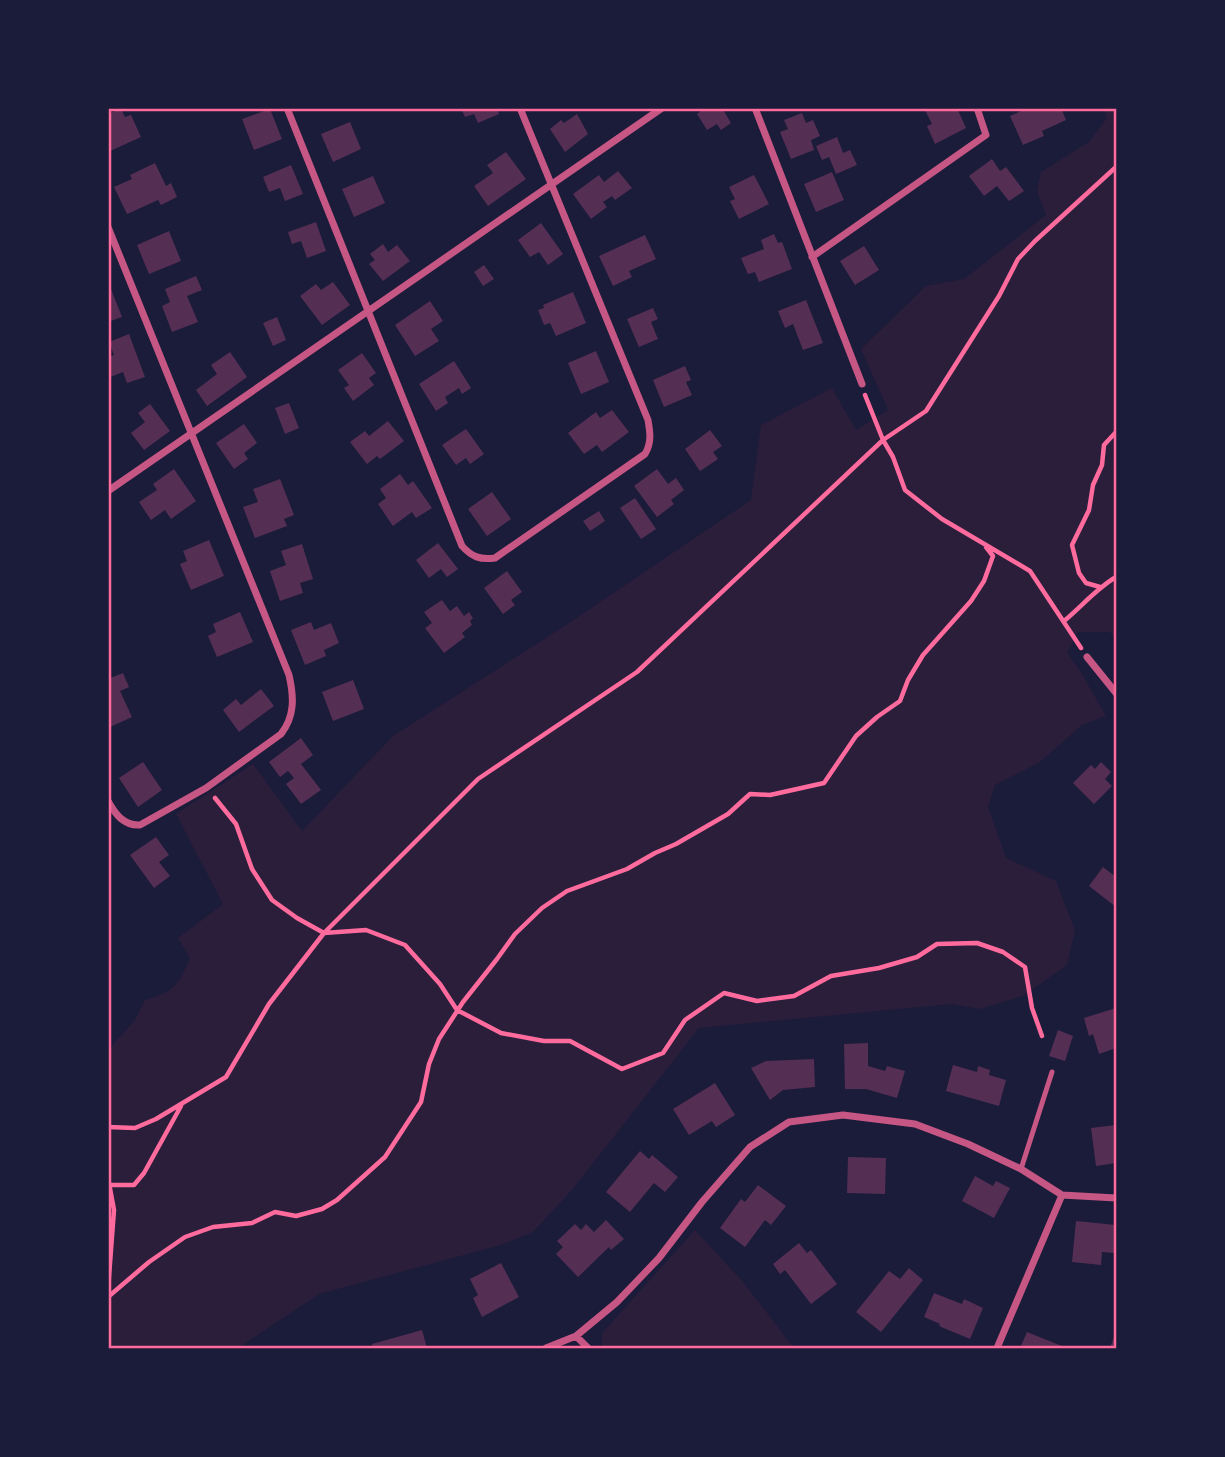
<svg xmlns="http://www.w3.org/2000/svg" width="1225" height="1457" font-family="'Varela Round',sans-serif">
	<rect width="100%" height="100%" fill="#1b1b3a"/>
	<path fill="#2a1e3b" d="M1104,109H1116V640L1110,632H1078L1067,653L1079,669L1106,716L1082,725L1040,762L995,785L988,807L1006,858L1056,881L1075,930L1067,965L1023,996L980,1009L952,1004L699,1028L572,1190L533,1232L501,1245L319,1294L238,1348H109L108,1050L135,1020L145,1000C174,992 179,985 190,958L178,938L223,904L176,814L253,764L302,831L393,736L566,625L751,500L761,425L832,388L856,430L888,410L861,349L926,286L964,279L1046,215L1037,191L1041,172L1089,142L1107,118Z
		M695,1230L744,1283L794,1348H602V1333Z"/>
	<path fill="#542f53" d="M461,108H497L499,114L478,123L474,114L465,117Z
		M705,108H722L731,123L721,130L717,124L707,130L697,114Z
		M928,108H957L966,128L935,144L927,126L932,124L925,110Z
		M1028,108H1061L1066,120L1042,131L1044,136L1023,145L1010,116Z
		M121,109L125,117L131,115L141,137L108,152V114Z
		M270,109L282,139L254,150L242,119Z
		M802,113L806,123L813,120L820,136L811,140L814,150L791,159L780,132L788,129L784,120Z
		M577,114L588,134L565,152L550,129L561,120L564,123Z
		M350,122L361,149L333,162L321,134Z
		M837,137L843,153L850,150L857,165L836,174L829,157L822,160L816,146Z
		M506,152L526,179L488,206L474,186L493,173L487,165Z
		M992,159L1000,171L1006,167L1024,191L1009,201L997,186L984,196L969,176Z
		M155,163L166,186L171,183L177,197L161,205L158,200L127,214L114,187L132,179L130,175Z
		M291,165L303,194L285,201L280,188L269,192L263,177Z
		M618,171L632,188L615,200L612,196L603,202L607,207L591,219L573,194L599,175L604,182Z
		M832,172L844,200L816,212L804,184Z
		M754,175L769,204L739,219L730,201L735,199L729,187Z
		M373,176L385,203L354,217L342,189Z
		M316,222L326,251L307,258L301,241L292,244L288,232Z
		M541,223L563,254L548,265L539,252L530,257L518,240Z
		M169,231L181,261L149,274L137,245Z
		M774,234L778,243L782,242L792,269L759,282L755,272L748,274L741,258L764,249L761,240Z
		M645,235L656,259L629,271L632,277L613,286L599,256Z
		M383,244L388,252L397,245L410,261L383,281L369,264L375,260L370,254Z
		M864,246L879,270L855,285L840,261Z
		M484,265L494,279L483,286L474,272Z
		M196,276L202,290L187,296L198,322L172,332L162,306L170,302L165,289Z
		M333,282L350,305L322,325L300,296L316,284L321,290Z
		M111,289L122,317L108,322V290Z
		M573,292L586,323L556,336L550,323L544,325L538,310L544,308L543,305Z
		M806,300L823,343L803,350L793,324L785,328L778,311Z
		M430,301L443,321L431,329L439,341L415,356L395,325Z
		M653,308L658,319L651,322L658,339L639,347L627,319Z
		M277,317L286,340L273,346L263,323Z
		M129,334L145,377L127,383L123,372L108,378V357L114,355L109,342Z
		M596,351L609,382L581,394L568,363Z
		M230,352L247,377L207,406L196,390L217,374L211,365Z
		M362,353L376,373L369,378L374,385L353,401L344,388L349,385L338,370Z
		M454,361L471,388L462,394L459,388L445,397L448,403L436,411L419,384Z
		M685,366L691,380L686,382L692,395L664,407L653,380Z
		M289,403L299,428L285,434L275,408Z
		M150,404L170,431L144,450L131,433L145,422L138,413Z
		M612,410L629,432L602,452L597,445L584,454L568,433L596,412L600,418Z
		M388,421L404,441L380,459L377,456L367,464L350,442L365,431L369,436Z
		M244,424L257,443L244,453L248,459L234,469L216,443Z
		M466,429L484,454L470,464L466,458L456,465L442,445Z
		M710,430L722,446L713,452L718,459L700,471L685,449Z
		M174,469L196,501L171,519L165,510L151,520L139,502L157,490L153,484Z
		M657,469L668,484L676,478L684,490L671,500L674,504L657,517L634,486Z
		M400,474L408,485L413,481L432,508L416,518L412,512L393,526L378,504L386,498L380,489Z
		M280,479L294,515L284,519L287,526L255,538L243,507L258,502L253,489Z
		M492,492L511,519L487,536L468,509Z
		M635,498L656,529L641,539L620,508Z
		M599,511L605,521L590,531L583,521Z
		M209,540L224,576L191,590L180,564L187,561L183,551Z
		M438,543L458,569L447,577L441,569L429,578L416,560Z
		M302,544L313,579L300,583L303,593L280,601L270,571L286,565L281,551Z
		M507,571L522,592L511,600L515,605L503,614L484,588Z
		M442,600L450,611L457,606L464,616L469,612L473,618L470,621L472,625L462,633L465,637L444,653L425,628L432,623L424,612Z
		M240,612L253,642L217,657L208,636L216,632L213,624Z
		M311,622L314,630L331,623L339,643L324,650L326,656L305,665L291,630Z
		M123,673L129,687L120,691L132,717L108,728V679Z
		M353,680L364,709L333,721L322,692Z
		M261,689L274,706L239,732L223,710L236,699L241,705Z
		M301,738L313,755L301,764L321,790L301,804L286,784L294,778L288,771L280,777L269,762Z
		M143,762L162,790L138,807L119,778Z
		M1101,762L1111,772L1105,779L1112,786L1094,804L1073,783L1091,765L1095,769Z
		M156,837L169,855L159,862L170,876L154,888L130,855Z
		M1103,867L1116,877V907L1089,886Z
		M1116,1008V1048L1099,1054L1093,1034L1089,1036L1084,1018Z
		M1058,1030L1073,1036L1065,1061L1049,1056Z
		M868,1043V1066L885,1071L887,1066L905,1071L897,1098L866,1089H845L844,1044Z
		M814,1059L815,1087L783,1090L770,1100L751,1068L766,1061Z
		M953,1065L977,1072L978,1066L990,1070L989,1075L1006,1080L999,1106L946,1091Z
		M715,1083L735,1115L716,1127L712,1121L689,1135L673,1109Z
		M1116,1125V1163L1096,1166L1091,1128Z
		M640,1151L649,1159L652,1155L678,1177L665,1192L654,1183L630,1212L606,1192Z
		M848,1157L886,1158L885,1194L847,1193Z
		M975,1176L993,1186L996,1181L1010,1188L994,1218L962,1201Z
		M758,1185L786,1206L771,1225L765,1220L745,1247L720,1228L741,1199L745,1202Z
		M606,1220L624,1239L611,1250L609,1247L578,1277L556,1254L563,1247L557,1241L575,1224L581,1230L586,1224L594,1232Z
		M1076,1221L1116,1225L1114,1253L1102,1252L1101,1265L1072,1262Z
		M799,1243L807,1253L811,1250L837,1284L811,1304L785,1270L780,1274L773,1264Z
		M501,1263L519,1297L482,1317L473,1298L478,1295L470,1279Z
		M909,1268L923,1280L881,1332L856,1312L889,1271L900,1279Z
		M934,1293L962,1304L964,1299L983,1308L970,1339L939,1326L940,1324L924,1317Z
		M422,1330L427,1348H373L372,1344Z
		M1116,1331V1348H1110Z
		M1027,1332L1067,1348H1020Z"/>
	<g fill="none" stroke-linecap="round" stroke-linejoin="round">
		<path stroke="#ff6b9d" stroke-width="4.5" d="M865,395L883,440L893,457L905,490L942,519L1030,571L1081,648
			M1100,587L1086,583L1079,573L1072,545L1089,510L1093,485L1102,465L1104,445L1116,432
			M1064,621C1082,606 1097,588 1116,577
			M215,798L236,824L252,869L272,900L297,918L324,933L366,930L405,945L440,984L457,1010L501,1033L544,1041H570L622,1069L663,1053L685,1020L724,993L757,1001L794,996L831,976L879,968L917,957L937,944L977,943L1003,952L1025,967L1032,1008L1042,1036
			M108,1127L135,1128L156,1119L226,1077L269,1004L324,933L478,779L637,672L883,440L926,411L999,296L1018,259L1035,241L1116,167
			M110,1185H134L144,1173L181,1106
			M108,1290L114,1210L109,1183
			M108,1297L149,1262L185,1237L213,1227L252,1223L275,1212L296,1216L322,1209L337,1200L385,1157L421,1102L429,1064L439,1039L463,1002L497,959L515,934L542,908L567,891L627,869L655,853L676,844L728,814L750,794L770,795L824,783L856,736L877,717L900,701L908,680L923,655L971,601L984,581L993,556L986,547"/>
		<path stroke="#c65784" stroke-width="5" d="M1021,1169L1052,1072"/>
		<path stroke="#c65784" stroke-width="7" d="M287,108L462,546C472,557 480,560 495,558L645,454C652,442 650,432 648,420L520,108
			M755,108L862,384
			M108,227L289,675C294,697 295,716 281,734L206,788L140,825C124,826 115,814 108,801
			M812,257L986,135L977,108
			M108,491L662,108
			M1087,657L1116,693
			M576,1336L588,1348
			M546,1348L576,1336L617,1302L659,1258L702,1202L750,1147L789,1122L843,1115L915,1124L968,1144L1021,1169L1062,1195L1116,1198
			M997,1348L1062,1195"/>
	</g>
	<rect width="1225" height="1457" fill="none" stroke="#1b1b3a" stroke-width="220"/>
	<rect x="110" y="110" width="1005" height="1237" fill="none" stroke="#ff6b9d" stroke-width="2.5"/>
</svg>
